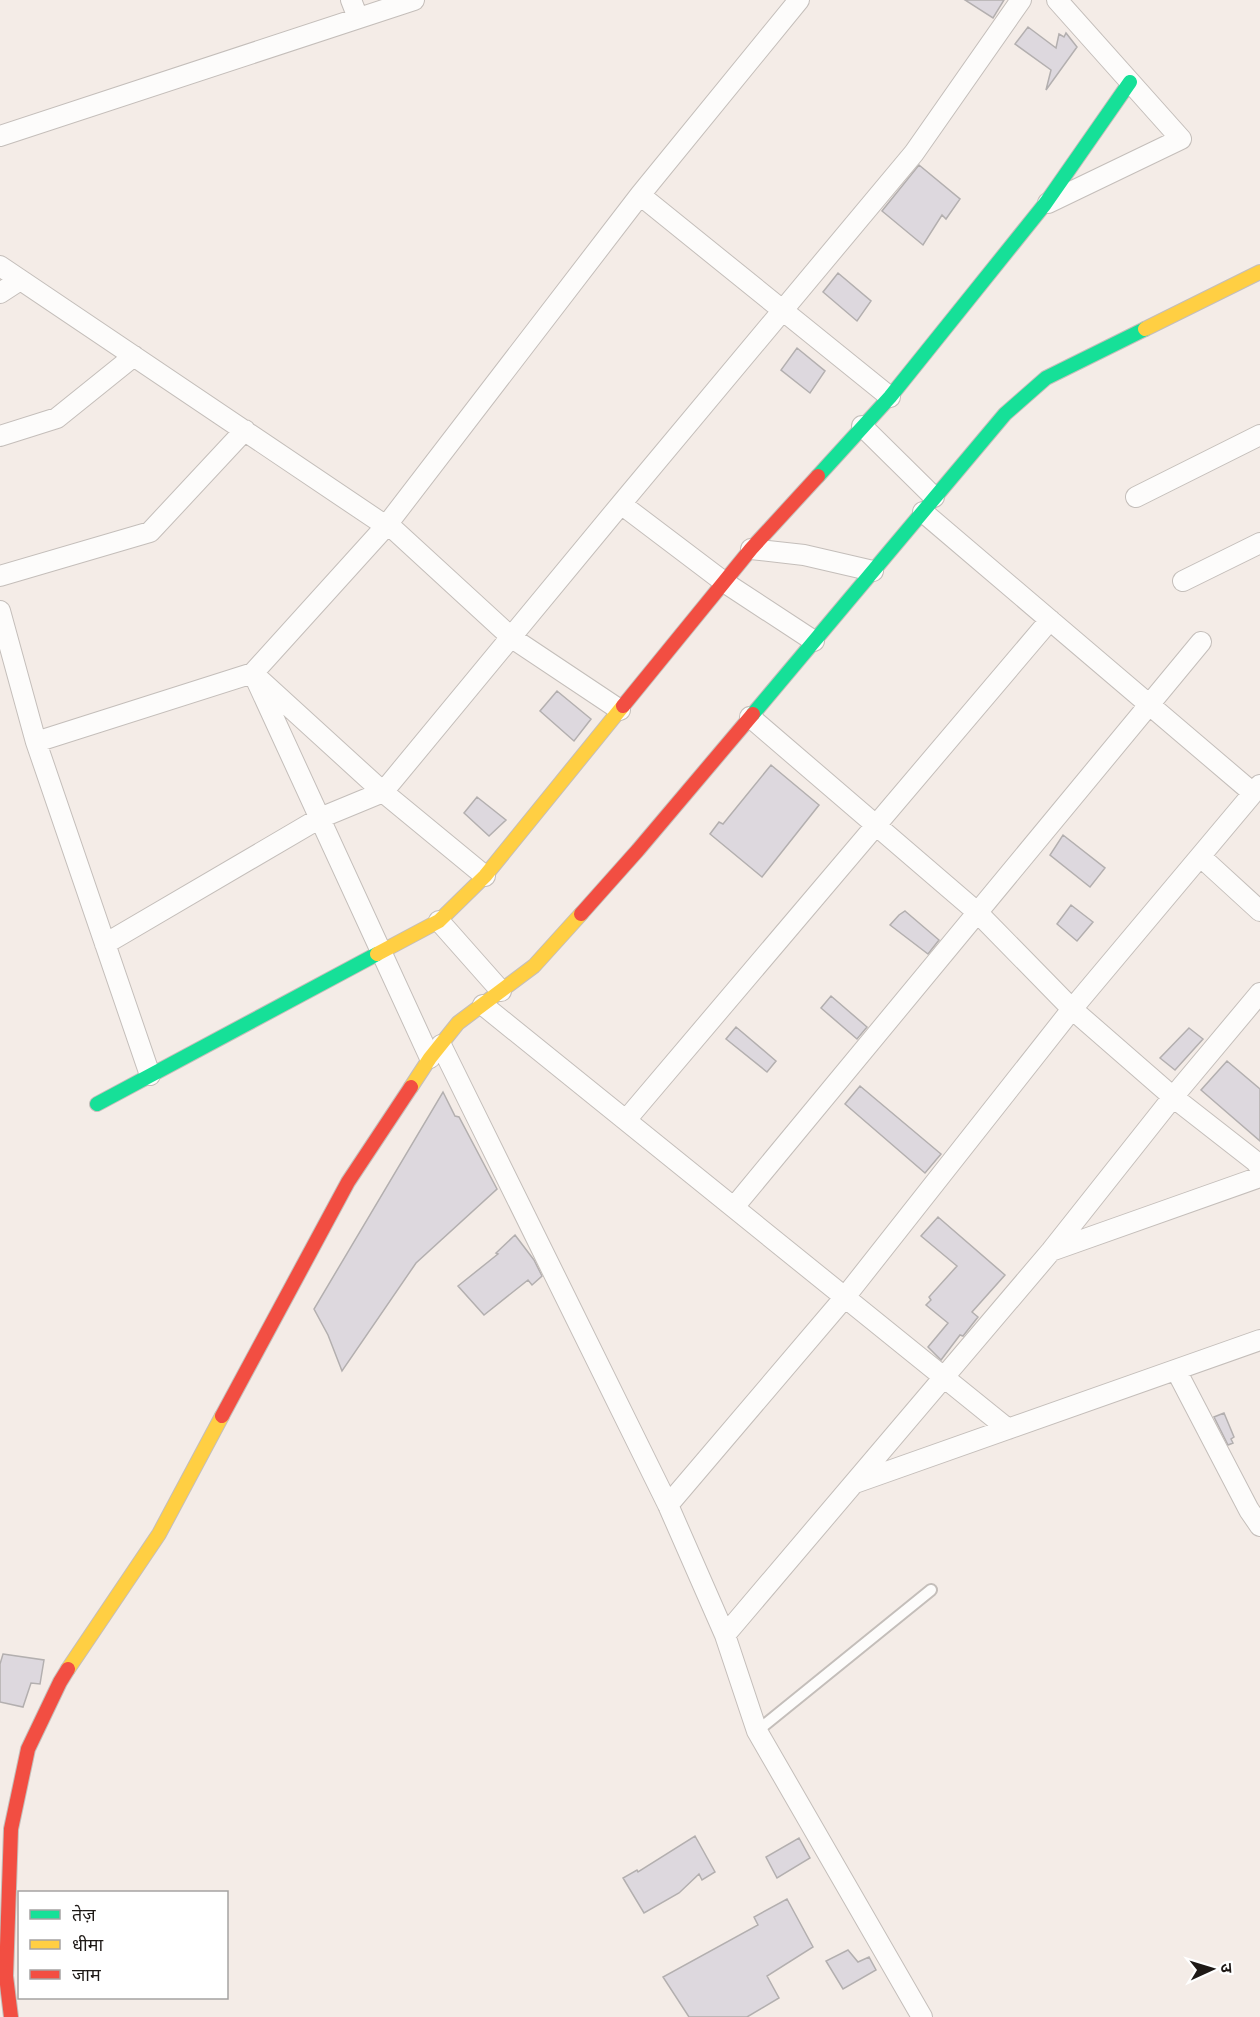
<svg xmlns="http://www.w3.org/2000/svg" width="1260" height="2017" font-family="'Alegreya Sans','Noto Sans Devanagari',sans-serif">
	<rect width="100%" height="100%" fill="#f4ece7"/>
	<path fill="#ddd8de" stroke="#b3afaf" stroke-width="1.5" d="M965,0H1004L993,18Z
		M1028,27L1056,48L1059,34L1064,37L1066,33L1077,47L1046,90L1051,70L1015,44Z
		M919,165L960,199L946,219L942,215L923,245L882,211Z
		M838,273L871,301L857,321L823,292Z
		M797,348L825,371L810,393L781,370Z
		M557,691L591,719L574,741L540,711Z
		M771,765L819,805L762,877L710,834L719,822L723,824Z
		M477,797L506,820L489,836L464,813Z
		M1063,835L1105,868L1090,887L1050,855Z
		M1071,905L1093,922L1077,941L1057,924Z
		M905,911L939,940L928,954L890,925L899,915Z
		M831,996L867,1027L857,1039L821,1008Z
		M736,1027L776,1061L767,1072L726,1039Z
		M1189,1028L1203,1039L1175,1070L1160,1058Z
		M1227,1061L1260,1089V1141L1201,1090Z
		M860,1086L941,1154L925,1173L845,1104Z
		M443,1092L455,1116L459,1117L497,1189L416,1263L342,1371L328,1335L314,1309Z
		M938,1217L1005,1275L972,1312L978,1317L963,1336L960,1335L941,1360L928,1347L948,1323L926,1305L931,1300L929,1297L957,1266L921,1236Z
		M515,1235L534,1260L542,1276L532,1285L528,1280L484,1315L458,1286L498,1254L496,1253Z
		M1224,1413L1234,1437L1231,1439L1233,1443L1228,1445L1214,1417Z
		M3,1654L44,1660L40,1684L31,1683L23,1707L0,1702V1664Z
		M695,1836L715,1872L702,1880L699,1874L679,1893L644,1913L623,1878L637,1870L638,1872Z
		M799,1838L810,1858L777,1878L766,1857Z
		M787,1899L813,1947L767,1976L779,1998L747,2017H689L663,1977L758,1925L754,1917Z
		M848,1950L858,1962L869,1957L876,1970L843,1989L826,1961Z"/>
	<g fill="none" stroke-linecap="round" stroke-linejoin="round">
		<defs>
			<path id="lane" d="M757,1731L931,1590"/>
			<path id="street" d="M351,0L358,18
				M0,136L414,0
				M640,195L890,397
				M1048,203L1181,139L1057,0
				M0,266L386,526L389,525L512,638L620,710
				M0,293L20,280
				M862,426L934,497
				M0,436L57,418L134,356
				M1136,497L1260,435
				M621,504L724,582L814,641
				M923,512L1253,793
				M751,549L804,555L873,571
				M0,576L150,532L245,430
				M1183,581L1260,543
				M0,611L36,742L150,1075
				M253,673L430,1058
				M259,679L383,792L485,876
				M750,717L977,912L1072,1009L1173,1097L1255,1161L1260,1167
				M36,742L253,673L386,526L640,195L799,0
				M1201,857L1260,911
				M439,921L501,991
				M105,944L320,818L383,792L621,504L914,153L1021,0
				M483,1005L1008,1429
				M441,1045L668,1505L725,1635L757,1731L922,2017
				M626,1120L1050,620
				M734,1207L1201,642
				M1051,1251L1260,1177
				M1176,1370L1249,1510L1260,1526
				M855,1483L1260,1340
				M668,1505L845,1297L1072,1009L1260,785
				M725,1635L1051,1251L1173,1097L1260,993"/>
			<path id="fast" d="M818,476L890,397L1045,204L1130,82
				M753,714L1005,414L1046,378L1145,329
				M97,1104L377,954"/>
			<path id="slow" d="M1145,329L1260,272
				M377,954L439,921L485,876L623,706
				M411,1087L430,1058L458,1023L534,966L581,914
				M68,1669L159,1534L222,1416"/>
			<path id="jam" d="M623,706L751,549L818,476
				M581,914L638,850L753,714
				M222,1416L348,1182L411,1087
				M11,2017L6,1976L11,1829L28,1749L60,1682L68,1669"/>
		</defs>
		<use href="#lane" stroke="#c4beba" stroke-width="14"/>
		<use href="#street" stroke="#c4beba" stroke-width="22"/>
		<use href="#fast" stroke="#c4beba" stroke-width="16"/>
		<use href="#slow" stroke="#c4beba" stroke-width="16"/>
		<use href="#jam" stroke="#c4beba" stroke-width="16"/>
		<use href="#lane" stroke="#fdfcfb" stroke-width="10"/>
		<use href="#street" stroke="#fdfcfb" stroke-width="20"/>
		<use href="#fast" stroke="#16e098" stroke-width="14"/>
		<use href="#slow" stroke="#ffcf43" stroke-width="14"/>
		<use href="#jam" stroke="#f24e42" stroke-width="14"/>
	</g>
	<rect x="18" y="1891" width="210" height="108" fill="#ffffff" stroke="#a5a3a2" stroke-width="1.5"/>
	<rect x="30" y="1910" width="30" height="9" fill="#16e098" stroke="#a5a3a2" stroke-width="1.5"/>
	<text x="72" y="1921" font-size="18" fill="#1e1916">तेज़</text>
	<rect x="30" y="1940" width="30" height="9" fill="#ffcf43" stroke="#a5a3a2" stroke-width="1.5"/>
	<text x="72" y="1951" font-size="18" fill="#1e1916">धीमा</text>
	<rect x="30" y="1970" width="30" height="9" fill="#f24e42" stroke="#a5a3a2" stroke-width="1.5"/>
	<text x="72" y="1981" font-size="18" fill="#1e1916">जाम</text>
	<g transform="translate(1212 1969) rotate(86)" stroke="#ffffff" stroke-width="4.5" paint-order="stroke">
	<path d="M0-4.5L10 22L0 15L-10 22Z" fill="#1e1916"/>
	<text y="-9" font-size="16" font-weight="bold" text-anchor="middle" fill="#1e1916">उ</text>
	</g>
</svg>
